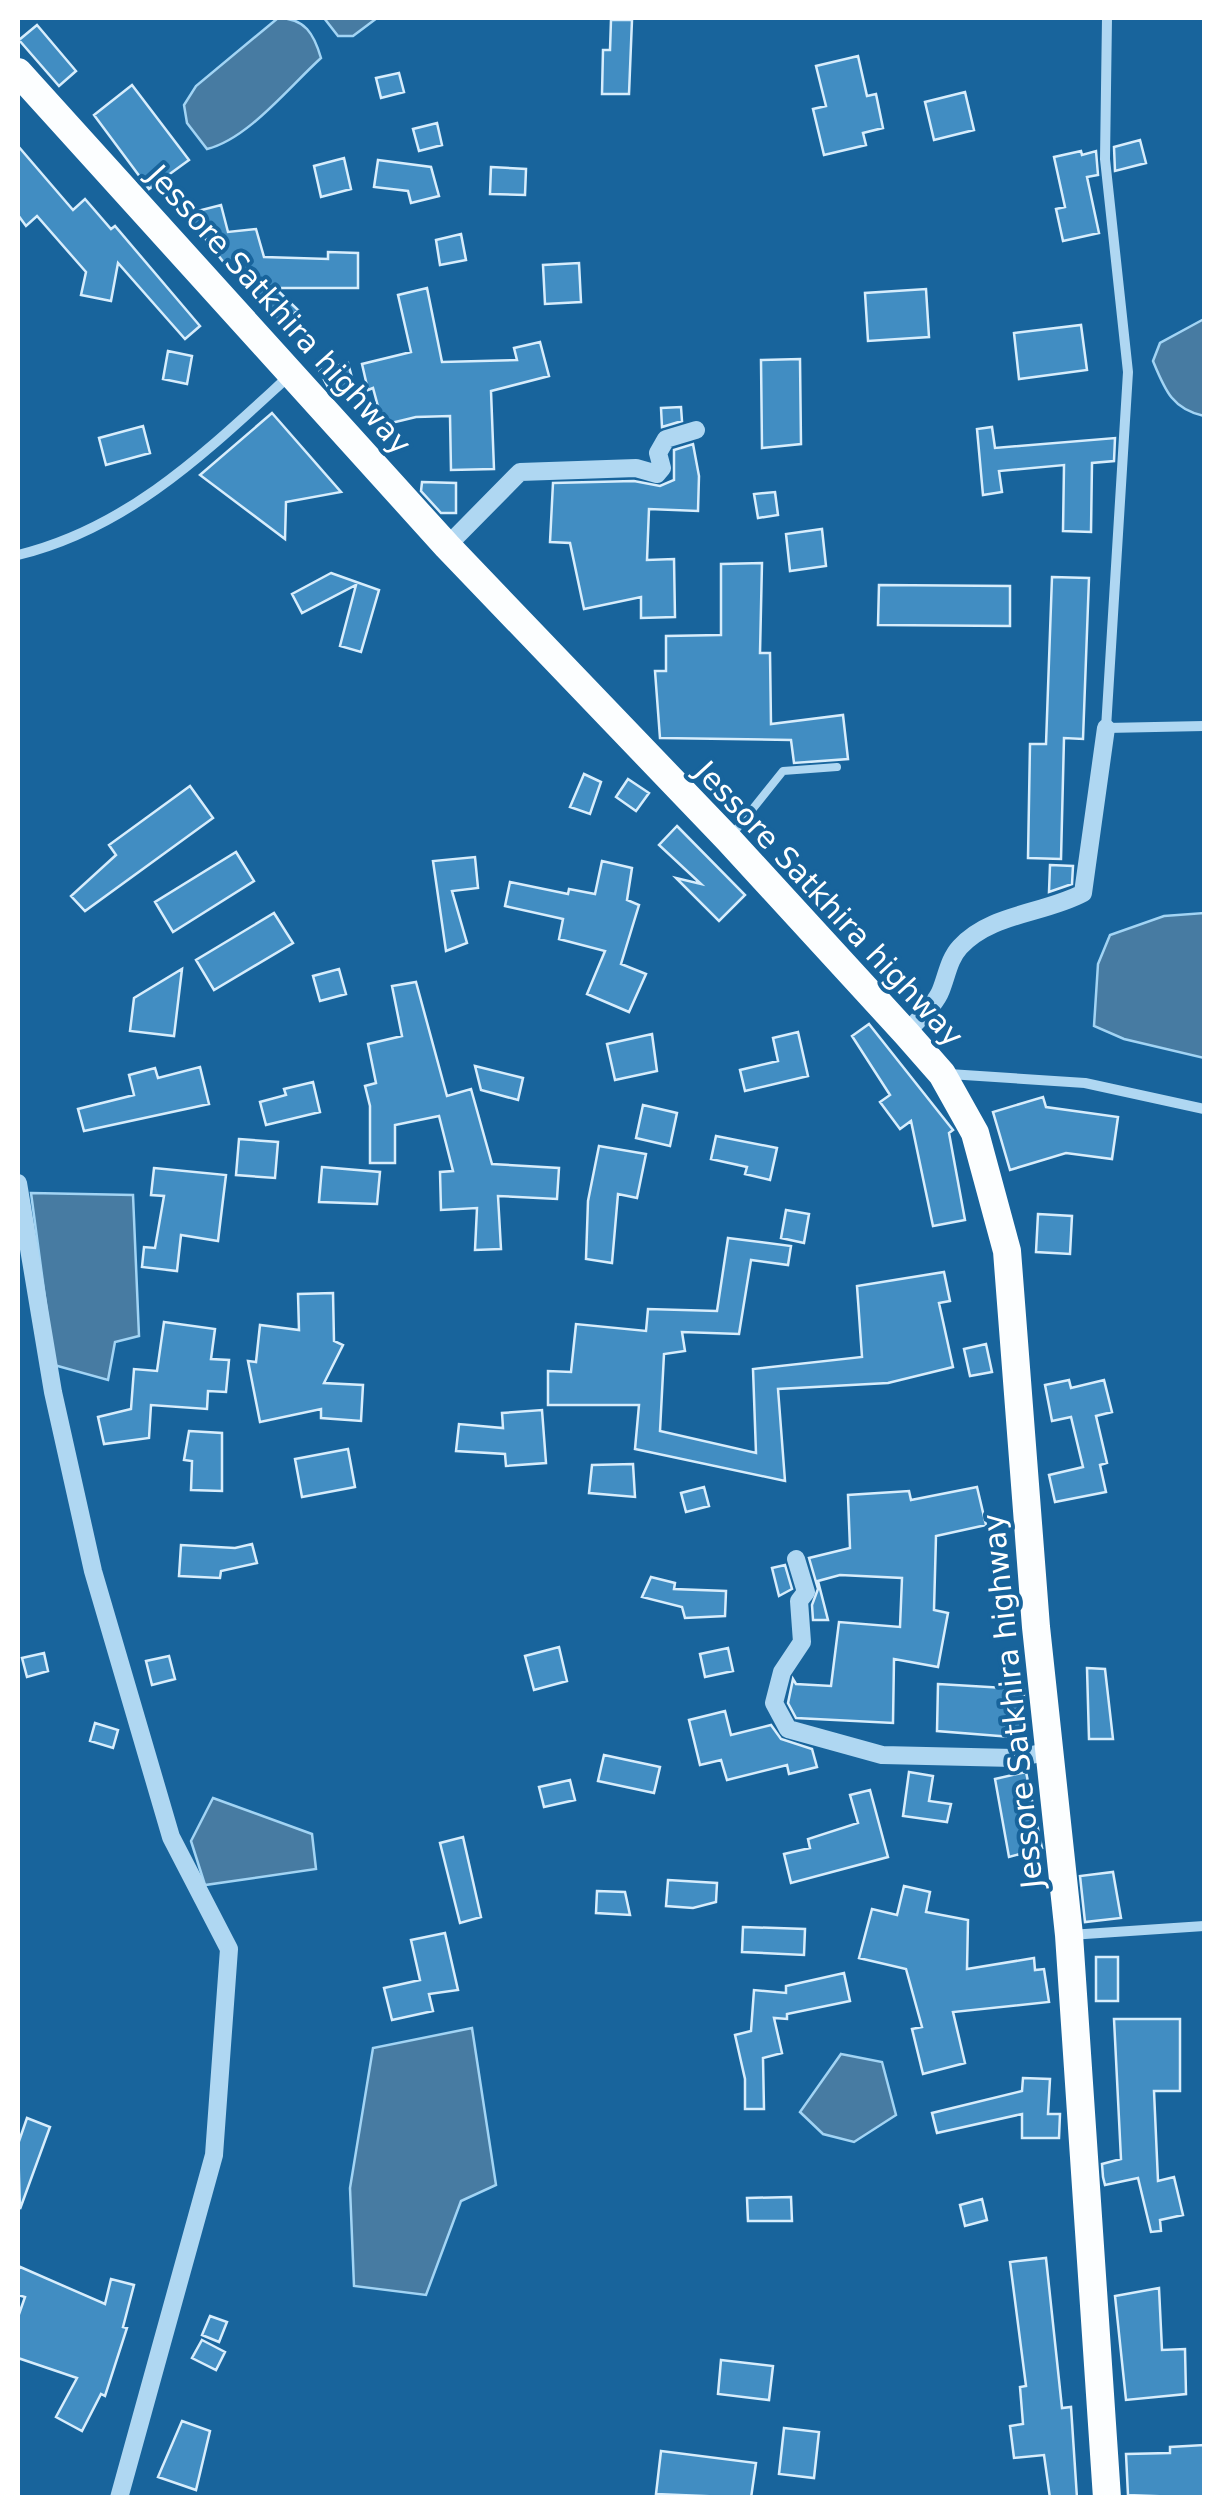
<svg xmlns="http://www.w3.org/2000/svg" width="1222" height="2515" font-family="'DejaVu Sans',sans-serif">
	<rect width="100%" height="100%" fill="#18649c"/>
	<path fill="#477ba2" stroke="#a2d4f4" stroke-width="2.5" d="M278,18C305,18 314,34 321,58C289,87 248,139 207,149L187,123L184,105L196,86Z
		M324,18H377L353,36H338Z
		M1204,319V416C1172,409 1165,390 1153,361L1160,343Z
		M1204,913V1058L1124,1039L1094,1026L1098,964L1110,935L1164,916Z
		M31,1193L133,1195L139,1336L115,1342L108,1380L54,1365Z
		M213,1798L312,1834L316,1869L205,1885L191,1841Z
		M472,2028L496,2185L461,2201L426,2295L354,2286L350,2188L373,2048Z
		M841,2054L882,2062L896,2115L854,2142L823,2134L800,2112Z"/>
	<path fill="#418dc2" stroke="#d7edfc" stroke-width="2.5" d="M611,20H632L629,94H602L603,50H610Z
		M37,25L76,71L59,86L19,40Z
		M858,56L867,96L876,94L883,128L863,133L866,145L824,155L813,109L826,106L816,66Z
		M399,73L404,92L381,98L376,78Z
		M132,85L189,160L149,189L94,115Z
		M965,92L974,130L934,140L925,102Z
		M437,123L442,145L419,151L413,129Z
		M1140,140L1146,163L1115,171L1114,147Z
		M18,146L73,210L85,199L111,229L115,226L200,326L185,339L118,263L111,301L81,295L86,272L37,216L26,226L18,215Z
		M1081,151L1082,155L1096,151L1098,175L1087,177L1099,233L1063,241L1056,209L1065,207L1054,157Z
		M344,158L351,189L321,197L314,166Z
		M378,160L431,167L439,196L411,203L408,191L374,187Z
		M491,167L526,169L525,195L490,194Z
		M221,205L228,232L256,229L264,257L328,259V252L358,253V288H275L298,310L284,324L247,288L243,270L232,273L186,214Z
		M461,234L466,260L440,265L436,240Z
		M579,263L581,302L545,304L543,265Z
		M427,288L442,362L517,360L514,348L540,342L549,376L491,391L494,469L451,470L450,416L416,417L383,425L373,388L368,390L362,364L411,352L398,295Z
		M926,289L929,337L868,341L865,293Z
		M1081,325L1087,370L1019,379L1014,333Z
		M168,351L192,356L187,384L163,379Z
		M800,359L801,444L762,448L761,360Z
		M348,363L354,385L330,391L319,370Z
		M681,407L682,421L662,427L661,408Z
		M272,413L341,492L286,502L285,539L200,475Z
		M143,426L150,453L106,465L99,438Z
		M992,427L995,448L1115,438L1114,461L1092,463L1091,532L1063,531L1064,465L999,471L1002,492L983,495L977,429Z
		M693,444L699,476L698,511L649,509L647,560L674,559L675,617L641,618V597L584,609L570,543L550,542L553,483L634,481L660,486L674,480V450Z
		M422,482L456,483V513H441L421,491Z
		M775,492L778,515L758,518L754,494Z
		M822,529L826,566L790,571L786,534Z
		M762,563L760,653H770L771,724L843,715L848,759L794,763L791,740L660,738L655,671H666V636L721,635V564Z
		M331,573L379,590L361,652L340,646L356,585L302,613L292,594Z
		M1052,577L1089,578L1083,739L1064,738L1061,859L1028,858L1030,744H1046Z
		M879,585L1010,586V626L878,625Z
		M584,774L601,782L590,814L570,807Z
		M628,779L649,793L636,811L616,797Z
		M190,786L213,818L85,911L71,896L116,855L109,845Z
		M677,826L745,895L719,921L676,878L701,884L659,845Z
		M236,852L254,881L173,932L155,902Z
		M475,857L478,888L452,891L467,943L446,951L433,861Z
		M602,861L632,868L627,900L639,905L621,964L646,974L629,1012L587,994L605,951L559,939L563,919L505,906L510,882L568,894L569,889L595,894Z
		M1050,865L1073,866L1072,884L1049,892Z
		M274,913L293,943L214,990L196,960Z
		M182,969L174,1036L130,1031L134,998Z
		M339,969L346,994L320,1001L313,976Z
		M416,982L447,1096L471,1089L492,1164L559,1168L557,1199L498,1196L501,1249L475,1250L477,1208L441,1210L440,1172L453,1171L439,1116L395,1125V1163H370V1106L365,1086L376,1083L368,1044L402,1036L392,986Z
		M869,1024L953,1130L949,1133L965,1220L933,1226L911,1121L900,1129L880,1102L890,1095L852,1036Z
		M798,1032L808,1076L745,1091L740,1070L778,1061L773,1038Z
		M652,1034L657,1071L615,1080L607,1044Z
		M475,1066L523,1078L518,1100L481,1090Z
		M200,1067L209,1104L84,1131L78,1109L134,1095L129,1075L155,1068L158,1078Z
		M313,1082L320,1112L266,1125L260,1102L286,1095L284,1089Z
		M1043,1097L1046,1107L1118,1117L1112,1159L1066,1153L1010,1170L993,1112Z
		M643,1105L677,1113L670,1146L636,1138Z
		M716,1136L777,1148L770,1180L745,1174L747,1167L711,1159Z
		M239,1139L278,1142L275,1178L236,1175Z
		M599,1146L646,1154L637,1198L618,1194L612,1263L586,1259L588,1201Z
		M322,1167L380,1172L377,1204L319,1202Z
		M154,1168L226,1175L218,1241L181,1235L177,1271L142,1267L144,1247L155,1248L164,1196L151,1195Z
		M786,1210L809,1214L804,1243L781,1238Z
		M1038,1214L1072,1216L1070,1254L1036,1252Z
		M728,1238L791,1246L788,1265L751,1260L739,1334L682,1332L685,1351L664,1354L660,1431L756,1453L753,1369L862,1357L857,1286L944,1272L950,1301L939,1303L953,1367L888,1383L778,1389L785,1481L635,1449L639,1405H548V1371L571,1372L576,1324L646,1331L648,1309L717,1311Z
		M333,1293L334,1341L343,1345L324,1383L363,1385L361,1421L321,1418V1409L260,1422L248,1361L256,1362L260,1325L299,1330L298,1294Z
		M164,1322L215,1329L211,1359L229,1360L226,1392L208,1391L207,1409L151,1405L149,1438L104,1444L98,1417L131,1409L134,1369L157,1371Z
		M986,1344L992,1372L970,1376L964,1349Z
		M1069,1380L1071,1388L1104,1380L1112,1412L1096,1416L1107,1463L1100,1465L1106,1492L1055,1502L1049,1475L1083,1467L1071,1417L1052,1421L1045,1385Z
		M542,1410L546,1463L506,1466L505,1454L456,1451L459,1424L503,1428L502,1413Z
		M189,1431L222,1433V1491L191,1490L192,1461L184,1460Z
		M348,1449L355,1487L302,1497L295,1459Z
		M633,1464L635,1497L589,1493L592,1465Z
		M704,1487L709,1506L686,1512L681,1493Z
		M977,1487L986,1525L936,1536L934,1610L948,1613L938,1667L894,1659L893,1723L796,1718L788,1703L793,1679L796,1684L831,1686L839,1622L900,1627L902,1578L840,1575L818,1581L828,1620H813L812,1605L818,1589L809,1558L850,1548L848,1495L909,1491L911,1500Z
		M252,1544L257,1563L221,1571L220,1578L179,1576L181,1545L235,1548Z
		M785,1565L792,1589L779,1596L772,1568Z
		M651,1577L675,1583L674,1589L726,1591L725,1616L685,1618L682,1607L642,1597Z
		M559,1647L567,1681L534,1690L525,1656Z
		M728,1648L733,1671L705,1677L700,1654Z
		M44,1653L48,1671L27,1677L22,1658Z
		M169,1656L175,1679L152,1685L146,1661Z
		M1087,1668L1105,1669L1113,1739H1089Z
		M938,1684L1024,1689L1023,1738L937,1731Z
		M725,1711L731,1735L771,1725L781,1739L812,1749L817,1767L789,1774L787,1765L727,1780L721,1760L700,1765L689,1720Z
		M95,1723L118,1730L113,1748L90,1741Z
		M604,1755L660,1767L654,1793L598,1781Z
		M909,1772L933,1776L929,1801L951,1804L947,1822L903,1816Z
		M1026,1772L1042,1848L1009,1857L995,1779Z
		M570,1780L575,1800L544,1807L539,1787Z
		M870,1790L888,1857L791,1883L784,1854L810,1848L808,1839L858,1823L850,1795Z
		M463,1837L481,1917L460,1923L440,1843Z
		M1113,1872L1121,1918L1085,1922L1080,1876Z
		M668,1880L717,1883L716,1902L693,1908L666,1906Z
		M904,1886L930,1892L926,1912L968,1920L967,1969L1034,1958L1035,1970L1044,1969L1049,2002L953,2012L965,2063L923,2074L912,2029L922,2027L906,1969L859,1958L872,1909L897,1915Z
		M597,1891L625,1892L630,1915L596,1913Z
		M743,1927L805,1929L804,1955L742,1952Z
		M445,1933L458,1990L429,1994L433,2011L392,2020L384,1988L420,1980L411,1940Z
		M1096,1957H1118V2001H1096Z
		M844,1973L850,2001L787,2014V2019L774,2018L782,2053L763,2058L764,2109H745V2079L735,2035L751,2031L754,1990L786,1993V1986Z
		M1114,2019H1180V2091H1154L1158,2181L1174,2177L1183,2215L1160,2220L1161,2231L1151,2232L1138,2178L1105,2185L1103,2177L1102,2164L1121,2159Z
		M1023,2078L1050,2079L1048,2114H1060L1059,2138H1022V2114L937,2133L932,2113L1022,2091Z
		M27,2118L50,2127L20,2209L18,2144Z
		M791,2197L792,2221H748L747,2198Z
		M982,2199L987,2220L965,2226L960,2205Z
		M1046,2258L1062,2408L1071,2407L1077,2498H1050L1044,2455L1014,2458L1010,2426L1023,2424L1020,2387L1026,2386L1010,2262Z
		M18,2266L105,2304L111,2279L134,2285L123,2327L127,2328L105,2396L101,2394L82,2431L56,2417L77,2378L18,2358V2317L25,2297L18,2295Z
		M1159,2288L1162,2350L1185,2349L1186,2394L1126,2400L1115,2296Z
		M210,2316L227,2322L219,2342L202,2335Z
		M202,2340L225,2352L216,2370L192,2358Z
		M721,2360L773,2366L769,2400L718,2394Z
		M182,2421L210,2431L196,2490L158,2477Z
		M784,2428L819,2432L814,2478L779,2474Z
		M1204,2445V2498L1128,2495L1126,2454L1170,2453V2447Z
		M661,2451L756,2463L751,2498L656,2494Z"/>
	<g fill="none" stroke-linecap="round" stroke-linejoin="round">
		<path stroke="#afd7f2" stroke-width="8" d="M731,836L783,771L837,767"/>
		<path stroke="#afd7f2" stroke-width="10" d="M1107,18L1105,159L1128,372L1106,728L1204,726
			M18,555C129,528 207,451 289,376
			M949,1074L1085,1083L1204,1109
			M1070,1935L1204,1926"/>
		<path stroke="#afd7f2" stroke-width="18" d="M447,546L520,472L636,468L657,474L662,468L658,453L666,439L696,430
			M906,1033C917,1020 935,1006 941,990C947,975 949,959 960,947C991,913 1044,914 1083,893L1106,728
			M18,1183L53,1392L93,1571L171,1837L229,1949L214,2155L119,2498
			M796,1559L806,1592L799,1601L802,1642L782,1672L774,1703L788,1729L882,1755L1014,1758L1048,1752"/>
		<path stroke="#fcfeff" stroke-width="28" d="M18,72L447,546L728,839L906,1033L942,1074L975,1133L1007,1251L1036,1627L1069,1935L1107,2498"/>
	</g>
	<g text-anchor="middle" stroke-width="8" stroke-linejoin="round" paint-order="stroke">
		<g font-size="30" fill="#fff" stroke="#18649c">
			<text transform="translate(279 310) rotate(48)" y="10">Jessore Satkhira highway</text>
			<text transform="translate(829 904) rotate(47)" y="10">Jessore Satkhira highway</text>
			<text transform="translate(1013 1701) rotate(-96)" y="10">Jessore Satkhira highway</text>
		</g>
	</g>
	<rect width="1222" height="2515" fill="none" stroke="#ffffff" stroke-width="40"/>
</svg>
